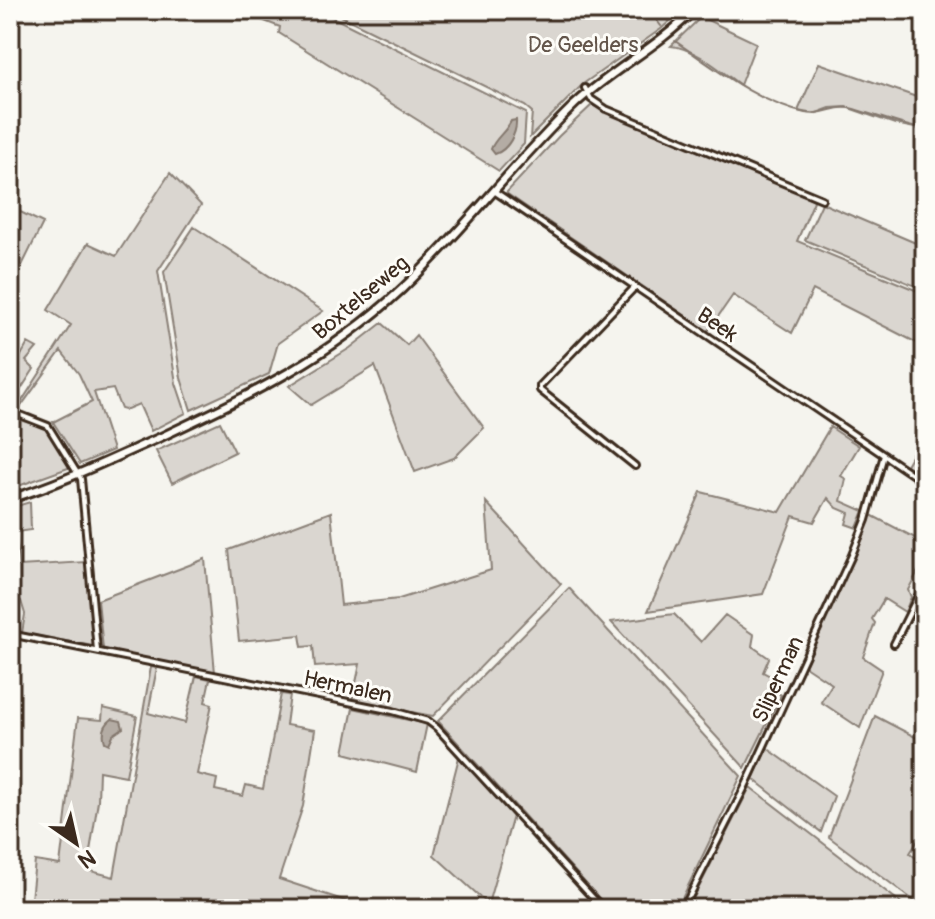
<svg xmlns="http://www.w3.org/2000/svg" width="935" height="919" font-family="Pangolin,sans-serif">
	<rect width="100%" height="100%" fill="#f5f4ee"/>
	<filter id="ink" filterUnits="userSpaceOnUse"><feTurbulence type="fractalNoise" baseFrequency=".0125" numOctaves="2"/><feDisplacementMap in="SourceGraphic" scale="16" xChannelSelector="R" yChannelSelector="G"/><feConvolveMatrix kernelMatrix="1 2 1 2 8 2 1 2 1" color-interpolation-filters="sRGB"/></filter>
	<g filter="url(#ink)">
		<path fill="#dad6d0" stroke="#8a8077" stroke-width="2" d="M235,10H318L526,113L524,144L499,171L279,33L280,27Z
			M329,10H682L661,29L583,84L530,137L532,112L525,106Z
			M701,17L756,43L740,85C721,71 695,48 671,46Z
			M819,63L925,100V130L895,124L846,107L830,108L814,114L798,111Z
			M592,105L813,199L814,201L797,241L925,294V347L813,290L792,333L733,295L708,331L506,193L559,136Z
			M170,173L201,205L158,271L176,383L186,413L151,431L139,404L125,410L121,409L113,389L94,392L113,450L80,464L53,422L92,402L79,374L61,351L19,409L18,407L71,325L48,310L88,243L116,256Z
			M822,203L925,247V290L805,240Z
			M10,207L43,223L10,290Z
			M194,227L323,311L278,343L269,374L191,410L181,378L164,272Z
			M382,323L407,345L416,335L484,428L454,458L415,472L375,366L311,405L289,386L350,348Z
			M28,343L37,348L26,361L34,369L10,406V375Z
			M10,417L49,429L71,467L10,489Z
			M220,422L235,452L172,483L156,451Z
			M830,427L859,446L841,476L846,479L841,501L864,511L857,528L846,524L849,513L837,508L828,498L814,522L793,516L763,594L648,611L701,492L780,512Z
			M925,431V477L906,465Z
			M30,502L31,530L16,532L19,566L86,562L93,646L22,633L25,614L21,601L10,598V508Z
			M486,502L561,584L433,716L352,701L360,664L315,667L313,646L302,647L300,635L239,641L229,550L331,512L341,605L399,599L491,570Z
			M871,515L925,543V558L908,590L911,597L905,612L884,599L872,619L875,623L863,657L882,670L860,728L821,702L832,684L805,666Z
			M205,559L215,673L103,649L98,600Z
			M569,588L741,776L677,909H609L438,721Z
			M674,614L701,642L725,615L754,635L752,646L769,658L763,672L772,677L769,685L781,695L745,768L611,622Z
			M151,667L157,668L148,713L185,723L196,676L210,679L205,702L212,704L197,774L217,779L215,790L243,796L246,785L263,789L281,694L290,695L286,725L315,730L303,806L279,879L370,909H30L35,861L60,865L78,718L102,720L103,708L137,716L126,776L99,771L98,801L87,870L114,877Z
			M353,708L427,724L417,772L344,753Z
			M875,716L925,742V839L921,836L910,853L925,866V909L829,837Z
			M767,748L834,796L821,832L753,779Z
			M459,757L513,816L488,904L434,855Z
			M750,787L909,909H688Z"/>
		<path fill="#b4aca4" stroke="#84786e" stroke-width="2" d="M516,120C517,133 508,150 495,154L491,149C495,138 506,132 511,121Z
			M112,719L121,721L123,728L113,735L109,744L105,742C102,733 104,725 112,719Z"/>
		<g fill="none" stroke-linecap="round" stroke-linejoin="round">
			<path stroke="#84786e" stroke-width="2" d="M649,10L661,26
				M675,41C716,69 756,102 805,113C821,116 836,104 854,109C878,116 900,125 925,130"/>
			<defs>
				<path id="minor" d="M585,88L591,99L606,109L822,199
					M494,191L925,483
					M10,411L48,426L81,479L97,650
					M635,466L540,390V386L635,287
					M10,634L393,711L428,721L437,728L603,909
					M894,644L925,582
					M683,909L745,787L852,555L866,520L884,455"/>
				<path id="secondary" d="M10,499C62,483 111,459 161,437C252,394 327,359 402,289C462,232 512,166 571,108C609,71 657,48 694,10"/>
			</defs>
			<use href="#minor" stroke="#3b2a1e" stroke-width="10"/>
			<use href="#secondary" stroke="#3b2a1e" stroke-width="12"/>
			<use href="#minor" stroke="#fdfcf7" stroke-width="4"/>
			<use href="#secondary" stroke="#fdfcf7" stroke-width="6"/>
		</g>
	</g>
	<g text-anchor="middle" stroke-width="6" stroke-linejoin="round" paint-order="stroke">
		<g font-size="22" fill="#63554a" stroke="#fdfcf7">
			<text x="583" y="52">De Geelders</text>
		</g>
		<g font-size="22" fill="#3b2a1e" stroke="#fdfcf7">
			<text transform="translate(360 297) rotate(-40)" y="8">Boxtelseweg</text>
			<text transform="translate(718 324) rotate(34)" y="8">Beek</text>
			<text transform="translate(777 679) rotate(-65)" y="8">Sliperman</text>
			<text transform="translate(348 686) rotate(12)" y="8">Hermalen</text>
		</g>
	</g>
	<rect width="935" height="919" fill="none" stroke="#fdfcf7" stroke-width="40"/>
	<rect x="20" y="20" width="895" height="879" fill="none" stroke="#3b2a1e" stroke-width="3" filter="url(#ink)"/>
	<g transform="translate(76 843) rotate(146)" stroke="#fdfcf7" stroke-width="6" paint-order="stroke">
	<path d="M0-6L14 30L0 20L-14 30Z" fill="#3b2a1e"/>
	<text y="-12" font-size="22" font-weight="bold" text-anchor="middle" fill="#3b2a1e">N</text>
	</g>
</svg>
